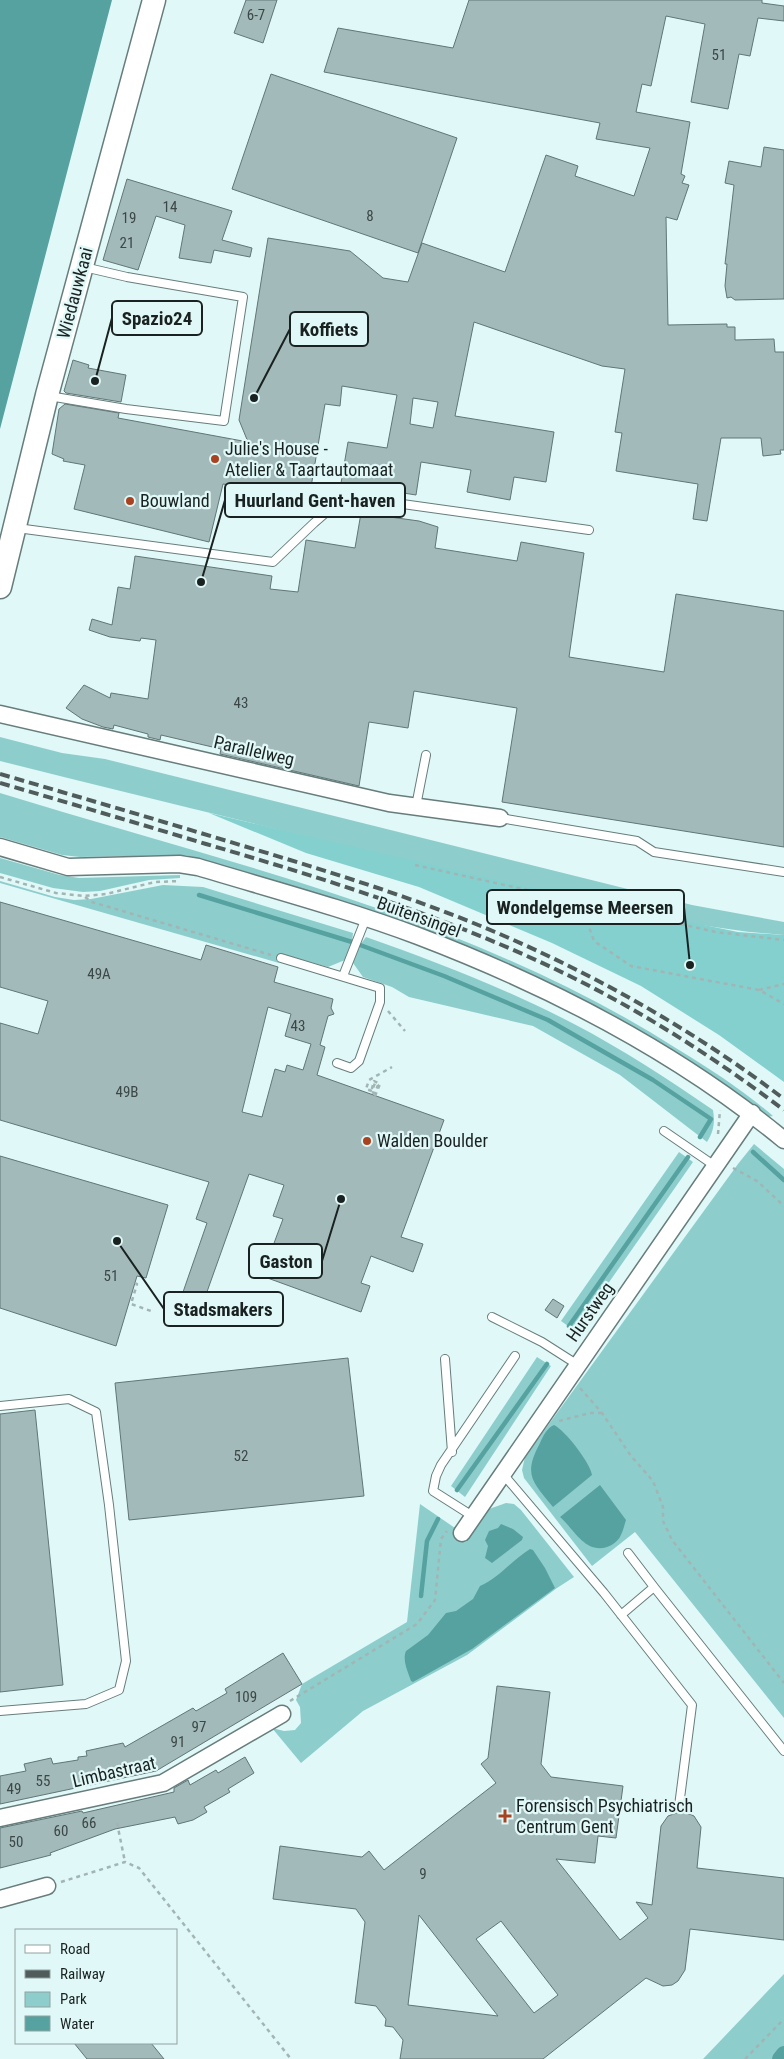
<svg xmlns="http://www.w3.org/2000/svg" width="784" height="2059" font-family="'Roboto Condensed',sans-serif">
	<rect width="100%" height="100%" fill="#e0f8f7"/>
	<path fill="#8dcecd" d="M0,737L62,753L105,759L692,905L784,922V935C686,928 587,901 491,879C327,842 163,802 0,761Z
		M0,793C231,864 473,918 679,1050C712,1070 744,1091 773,1116L766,1117L668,1047L606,1011L484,953L371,911L186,855L80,857L62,855L0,837Z
		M0,858L60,875L79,878L180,875V878L149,880L100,891L83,892L53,888L0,873Z
		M0,881L55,897L74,900L91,899L163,885L203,887L353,933L352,942L345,960L328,967L282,954L279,963L0,883Z
		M366,937C437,962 507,989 574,1024C622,1049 668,1079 713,1110C715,1122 714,1131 707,1142L620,1075L533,1026L409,997L392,987L363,977L353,963L360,945Z
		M754,1144L784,1169V1718L635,1532L592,1566L524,1478L522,1470L525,1457L738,1164Z
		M679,1152L693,1162L575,1331L561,1321Z
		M537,1357L551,1366L465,1497L451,1486Z
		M506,1503L514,1504L521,1510L574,1577L557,1588L467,1655L363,1711L301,1763L272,1728L284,1731L295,1730L301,1723L300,1707L296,1700L302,1684L407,1622L420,1504L455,1528L453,1533L466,1542L489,1509Z
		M784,1974V2059H703Z"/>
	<path fill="#84d0ce" d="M209,813L602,904L738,932L784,935V1082L719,1035L641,986L552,943L419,887L306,853Z"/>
	<path fill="#56a2a1" d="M0,0H112L0,429Z
		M554,1425C565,1430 591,1464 592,1475L553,1507C532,1481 523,1475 540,1443C543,1436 547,1428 554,1425Z
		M600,1485L626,1520C622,1533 621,1542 607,1547C585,1554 574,1529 560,1517Z
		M501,1524L513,1529L523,1537L522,1540L492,1563L485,1558L488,1546L485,1540L489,1531L498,1528Z
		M530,1549L533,1550L545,1568L555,1588L472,1649L413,1682L411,1681C408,1672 402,1660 406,1651L428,1635L446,1613L456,1611L473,1599L480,1586C499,1578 512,1560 530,1549Z"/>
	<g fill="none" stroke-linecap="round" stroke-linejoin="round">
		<path stroke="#56a2a1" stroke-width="4.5" d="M199,895L352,942L444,976L548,1020L653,1080L711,1119L700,1137
			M753,1152L784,1180
			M569,1326L688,1157
			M457,1490L547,1364
			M421,1596L427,1541L438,1519"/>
		<path stroke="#56a2a1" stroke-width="16" d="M780,2059L784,2054"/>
	</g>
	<path fill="#a3baba" stroke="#617676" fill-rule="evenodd" d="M246,0H277L263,43L234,33Z
		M469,0H762V3L784,6V21L758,18L750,56L739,54L728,109L691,102L705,24L666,16L651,86L642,84L636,112L690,122L681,174L685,176L682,183L689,185L677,220L666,217L668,325L727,324V327H735V340L774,339L775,352H784V450H780L781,454L763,456L761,438H721L707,521L693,519L698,484L616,471L622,433L615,432L625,369L602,366L474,322L455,416L554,432L546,482L514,477L510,500L467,492L471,470L421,462L416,495L341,483L348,442L387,448L397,395L342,386L340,406L325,404L309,499L223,484L209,542L74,509L85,465L63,461L64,459L52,454L59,409L65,404L119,413L118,418L248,442L239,420L268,238L350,251L383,278L408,282L422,243L505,272L546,155L578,166L575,176L634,196L650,148L596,139L600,123L324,72L338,28L453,48ZM413,398L438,402L433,428L410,424Z
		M271,74L457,138L418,253L232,189Z
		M764,147L784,150V299L735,300L731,297L727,298L725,286L727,264H725L734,185L725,183L729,161L761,167Z
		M127,179L232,211L222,240L252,248L250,257L214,250L211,263L179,258L185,225L156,216L138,270L103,260Z
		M73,360L89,365L88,368L126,375L121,402L66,393L64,391Z
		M361,513L419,521L438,527L435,548L517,561L521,542L584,553L569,657L664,672L676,594L784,611V847L502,802L517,708L414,691L408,728L369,722L359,786L220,754L221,749L161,735L160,740L148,737V734L114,725L113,729L103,727L82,719L66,708L84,685L110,698L111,693L148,699L156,640L141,638L140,641L110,637L89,630L92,619L112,625L118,587L130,589L135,556L272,576L270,589L298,592L306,540L355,548Z
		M0,902L201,960L206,945L278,967L274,982L333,999L331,1008L334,1014L328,1016L320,1045L325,1047L317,1075L444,1120L401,1237L423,1244L413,1272L371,1256L361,1283L370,1286L361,1312L262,1276L263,1274L255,1263L267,1262L283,1219L273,1216L284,1185L249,1174L203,1303L182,1295L207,1223L196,1219L209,1182L0,1120V1023L38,1034L48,1001L0,987ZM268,1007L291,1014L285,1036L311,1044L303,1070L287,1065L285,1072L275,1069L262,1117L242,1112Z
		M0,1156L168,1205L146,1278L137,1276L116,1346L0,1308Z
		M553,1299L564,1306L557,1318L545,1310Z
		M348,1358L364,1496L129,1520L115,1383Z
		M35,1410L63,1685L0,1692V1414Z
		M283,1653L302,1684L156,1771L0,1804V1776L26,1771L24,1764L51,1758L53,1764L78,1760V1757L87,1756L86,1751L123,1743L125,1747L193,1708L196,1711L227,1693L225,1689Z
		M497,1686L550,1692L541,1764L551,1777L623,1786L616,1838L598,1836L595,1863L556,1859L620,1940L648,1918L636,1902L652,1905L661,1826L668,1816L682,1811L694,1816L701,1827L697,1868L784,1878V1940L690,1929L685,1970L678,1981L672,1985L663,1986L646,1978L543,2059H400L403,2040L393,2027L385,2026L386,2019L376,2006L355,2003L365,1922L356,1909L273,1899L280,1846L362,1857L369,1851L384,1870L496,1783L481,1764L488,1758ZM419,1915L498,2016L408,2005ZM501,1921L558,1995L534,2013L476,1939Z
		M245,1757L254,1773L228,1789L230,1792L204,1807L207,1812L193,1820L178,1824L175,1817L115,1829L50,1853L51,1855L0,1868V1828L82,1811L83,1813L174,1792V1788L188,1780L190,1785L216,1770L218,1773Z
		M74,2043H151L164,2059H87Z"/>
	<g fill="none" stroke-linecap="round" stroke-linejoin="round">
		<defs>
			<path id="lane" d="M49,396L126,409L224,421L243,297L127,277L84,267
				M17,528L273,562L314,523L345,496L589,530
				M416,806L426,755
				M500,818L637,841L654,852L784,872
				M281,958L380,988V1002L359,1061L351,1068L337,1063
				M343,976L366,918
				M664,1131L715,1166
				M492,1317L542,1342L578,1365
				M445,1359L452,1452
				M0,1406L69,1399L96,1412L109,1505L126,1661L119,1690L86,1704L0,1711
				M503,1474L604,1593L692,1705L679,1806
				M474,1517L433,1491L436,1476L441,1465L515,1356
				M628,1553L654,1587
				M621,1615L654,1587L784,1751"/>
			<path id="street" d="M0,714L389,803L500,818
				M0,847L68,867L179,864L198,867C271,889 346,909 418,936C549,986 676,1051 784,1140
				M462,1533L752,1113
				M0,1818L163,1783L282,1714
				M0,1899L47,1886"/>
			<path id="secondary" d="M0,587L47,395L154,0"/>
		</defs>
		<use href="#lane" stroke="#677d7c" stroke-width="10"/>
		<use href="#street" stroke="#677d7c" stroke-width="19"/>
		<use href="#secondary" stroke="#677d7c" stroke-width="25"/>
		<path stroke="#a1b5b4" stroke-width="2.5" stroke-dasharray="4 4" stroke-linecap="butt" d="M415,865L716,932L784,940
			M0,877L56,893L84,896L106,894L155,882L180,881
			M85,897L92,902L271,955
			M586,905L588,924L594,941L631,966L759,990L784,1004
			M759,990L784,984
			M388,1011L405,1031
			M375,1096L380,1084L374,1081L371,1092L375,1093L378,1085L375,1083L372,1091L366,1089L369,1080L392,1067
			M718,1134L720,1110
			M733,1168L757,1181L784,1206
			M135,1283L137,1284L131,1304L151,1311
			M580,1388L602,1413L631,1456L653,1481L663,1507V1521L672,1540L784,1683
			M559,1421L590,1413H602
			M290,1701L417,1624L435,1600L441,1539L447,1531
			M117,1823L125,1862
			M61,1882L125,1862L139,1868L291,2059
			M745,2059L784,2019"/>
		<use href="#lane" stroke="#fff" stroke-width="8"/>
		<use href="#street" stroke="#fff" stroke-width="16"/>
		<use href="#secondary" stroke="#fff" stroke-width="22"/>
		<path stroke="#4f5c5b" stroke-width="4" stroke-dasharray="10 5" stroke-linecap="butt" d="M0,774C76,796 151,818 227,841C317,868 408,895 495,932C598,976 695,1031 784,1099
			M0,783C69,803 137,823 206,844C319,877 431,912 538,961C626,1001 707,1052 784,1110"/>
	</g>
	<g fill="#a94220" stroke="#e0f8f7" stroke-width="2">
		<circle cx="215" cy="459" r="5"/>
		<circle cx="130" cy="501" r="5"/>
		<circle cx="367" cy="1141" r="5"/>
		<path d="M502.5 1808.5h5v5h5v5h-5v5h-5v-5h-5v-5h5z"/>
	</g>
	<g text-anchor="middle" stroke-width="4.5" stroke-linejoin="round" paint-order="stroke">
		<g font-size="15" fill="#3c4847">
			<text x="256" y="20">6-7</text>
			<text x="719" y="60">51</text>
			<text x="170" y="212">14</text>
			<text x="370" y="221">8</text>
			<text x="129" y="223">19</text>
			<text x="127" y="248">21</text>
			<text x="241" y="708">43</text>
			<text x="99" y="979">49A</text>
			<text x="298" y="1031">43</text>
			<text x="127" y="1097">49B</text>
			<text x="111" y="1281">51</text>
			<text x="241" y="1461">52</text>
			<text x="246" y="1702">109</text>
			<text x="199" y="1732">97</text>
			<text x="178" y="1747">91</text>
			<text x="43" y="1786">55</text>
			<text x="14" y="1794">49</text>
			<text x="89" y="1828">66</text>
			<text x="61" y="1836">60</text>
			<text x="16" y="1847">50</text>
			<text x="423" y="1879">9</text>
		</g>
		<g font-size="18" fill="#192221" stroke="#e0f8f7">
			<text transform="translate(75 293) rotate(-75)" y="6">Wiedauwkaai</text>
			<text transform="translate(254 751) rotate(13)" y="6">Parallelweg</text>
			<text transform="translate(419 917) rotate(20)" y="6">Buitensingel</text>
			<text transform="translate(590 1312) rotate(-55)" y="6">Hurstweg</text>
			<text transform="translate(114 1772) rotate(-13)" y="6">Limbastraat</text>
		</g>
		<g font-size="18" fill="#192221" stroke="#e0f8f7" text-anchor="start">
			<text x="225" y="455">Julie's House -<tspan x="225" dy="21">Atelier &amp; Taartautomaat</tspan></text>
			<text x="140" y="507">Bouwland</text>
			<text x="377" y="1147">Walden Boulder</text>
			<text x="516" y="1812">Forensisch Psychiatrisch<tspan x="516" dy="21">Centrum Gent</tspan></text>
		</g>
	</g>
	<path fill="none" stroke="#192221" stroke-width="2" d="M95 381L112 318M254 398L290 329M201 582L225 500M690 965L684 907M341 1199L322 1261M117 1241L164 1309"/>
	<g fill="#192221" stroke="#e0f8f7" stroke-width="2">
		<circle cx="95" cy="381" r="5"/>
		<circle cx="254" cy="398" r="5"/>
		<circle cx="201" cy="582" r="5"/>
		<circle cx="690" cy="965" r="5"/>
		<circle cx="341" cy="1199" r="5"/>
		<circle cx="117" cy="1241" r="5"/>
	</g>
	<g fill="#e0f8f7" stroke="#192221" stroke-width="2">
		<rect x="112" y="301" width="90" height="34" rx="5"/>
		<rect x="290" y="312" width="78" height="34" rx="5"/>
		<rect x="225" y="483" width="180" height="34" rx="5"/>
		<rect x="487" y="890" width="197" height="34" rx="5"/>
		<rect x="249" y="1244" width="73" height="34" rx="5"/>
		<rect x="164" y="1292" width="119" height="34" rx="5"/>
	</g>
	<g font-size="19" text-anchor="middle" font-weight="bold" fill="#192221">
		<text x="157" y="325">Spazio24</text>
		<text x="329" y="336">Koffiets</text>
		<text x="315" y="507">Huurland Gent-haven</text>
		<text x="585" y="914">Wondelgemse Meersen</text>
		<text x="286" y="1268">Gaston</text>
		<text x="223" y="1316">Stadsmakers</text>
	</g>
	<rect x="15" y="1929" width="162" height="115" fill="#e0f8f7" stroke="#90a2a1"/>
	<rect x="25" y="1945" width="25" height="8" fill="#ffffff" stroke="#90a2a1"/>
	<text x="60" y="1954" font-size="15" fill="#192221">Road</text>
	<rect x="25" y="1970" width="25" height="8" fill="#4f5c5b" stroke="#90a2a1"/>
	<text x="60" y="1979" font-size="15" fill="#192221">Railway</text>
	<rect x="25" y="1992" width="25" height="15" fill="#8dcecd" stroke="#90a2a1"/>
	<text x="60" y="2004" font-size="15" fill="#192221">Park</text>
	<rect x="25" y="2016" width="25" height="15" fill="#56a2a1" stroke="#90a2a1"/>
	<text x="60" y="2029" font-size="15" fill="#192221">Water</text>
</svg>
